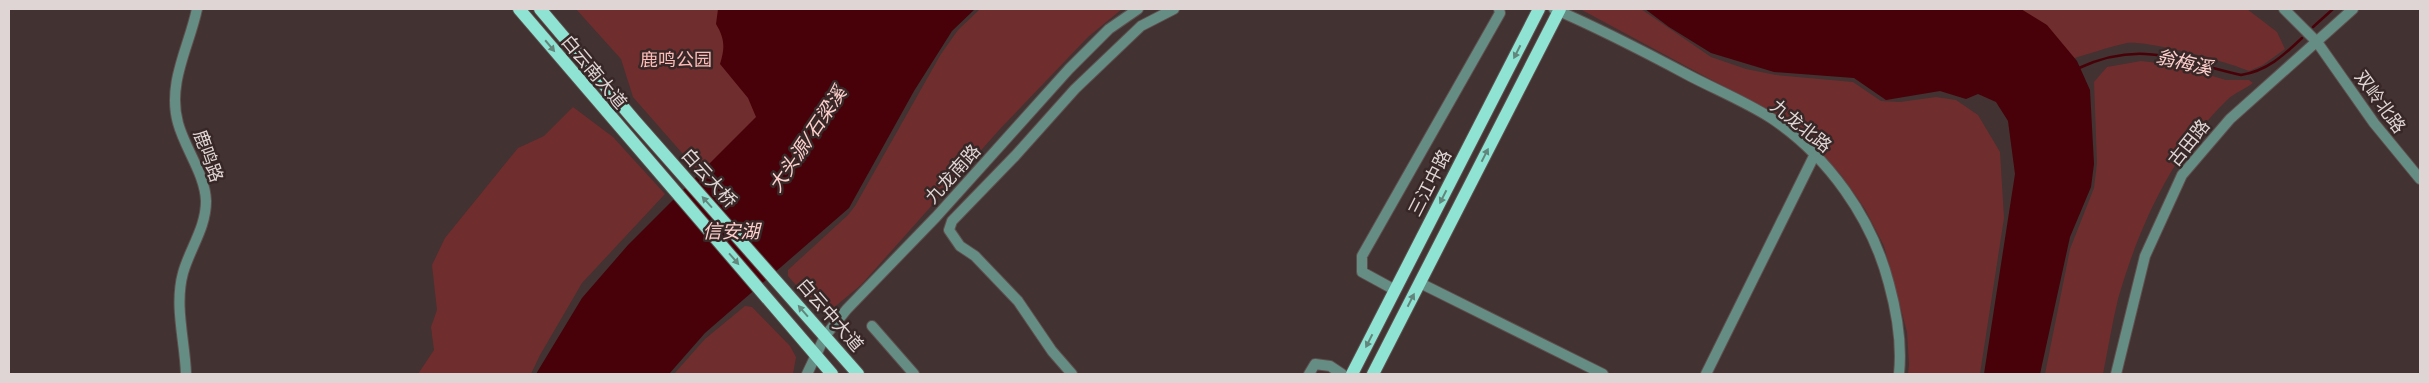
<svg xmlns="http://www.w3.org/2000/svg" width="2429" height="383" font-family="'Work Sans','Noto Sans SC',sans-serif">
	<rect width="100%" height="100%" fill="#423231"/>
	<path fill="#6f2d2e" d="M576,9H725L759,105L760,120L704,178L633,97L621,59Z
		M980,9H1122L1088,37L1000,129L861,285L832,309L824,311L811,302L788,276V270L848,215L855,206L941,54L958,30Z
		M1580,9H1641L1711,57L1746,69L1776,75L1853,82L1881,101L1900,102L1936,97L1956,100L1978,115L2000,152L2004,218L1980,374H1908L1909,364L1907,332L1884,246L1865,209L1842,176L1808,139L1773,113Z
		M1996,9H2247L2277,32L2285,49L2263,65L2249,71C2229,62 2147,40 2127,43C2107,47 2087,55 2067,60Z
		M2141,61L2175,65L2226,80H2249L2253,83C2245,89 2234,93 2227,100C2172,154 2139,226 2118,299C2112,324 2108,349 2103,374H2045L2070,249L2094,188L2097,163L2094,82L2107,67Z
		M573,107L613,137L665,194L582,283L540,355L531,374H418L434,350L431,327L437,310L432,265L445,238L518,148L544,136Z
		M745,306L752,307L790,346L796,357L793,374H674L705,339Z"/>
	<path fill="#480009" d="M718,9H975L952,31L914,91L849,208L705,333L669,374H536L582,298L628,245L756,117L748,98L720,64C725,48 725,39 716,24Z
		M1645,9H2021L2047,25L2077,61L2090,90L2094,164L2091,187L2070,237L2040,374H1984L2015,174L2008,121L1996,102L1978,94L1966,99L1940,91L1886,100L1854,78L1774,72L1711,53L1669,27Z"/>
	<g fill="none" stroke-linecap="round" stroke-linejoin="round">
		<path stroke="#480009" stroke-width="2.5" d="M2313,27L2333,9
			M2079,68C2142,39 2179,61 2241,75C2267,71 2284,55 2302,38"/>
		<defs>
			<path id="minor" d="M1554,9C1601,29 1645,52 1690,76C1717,90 1746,102 1771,118C1828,156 1872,218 1889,284C1897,313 1902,345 1899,374
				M2284,9L2317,42L2374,123L2420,179
				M1420,283L1603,374
				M1395,290L1362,272V256L1500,13L1499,9
				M872,326L914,374
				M186,374C185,341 174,306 183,273C190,248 206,228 206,201C205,174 185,149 178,123C167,83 189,47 197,9
				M807,374L825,336L847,309L936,217L1069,69L1109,29L1138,9
				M1072,374L1052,351L1018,301L975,256L960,246L949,230L952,221L1015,156L1075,89L1141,26L1174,9
				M1309,374L1315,364L1330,366L1342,374
				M1706,374L1814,156
				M2116,374L2145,256L2182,175L2230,119L2353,9"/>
			<path id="major" d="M519,9L832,374
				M540,9L635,121L858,374
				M1352,374L1539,9
				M1373,374L1560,9"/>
		</defs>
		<use href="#minor" stroke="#5e4f4e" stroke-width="12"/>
		<use href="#major" stroke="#5e4f4e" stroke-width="14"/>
		<use href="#minor" stroke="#658d84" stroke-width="10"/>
		<use href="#major" stroke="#8ee3d2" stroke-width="12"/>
	</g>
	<defs><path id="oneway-solid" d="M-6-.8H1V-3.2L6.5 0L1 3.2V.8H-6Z" transform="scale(1.25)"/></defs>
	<g fill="#62867c">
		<use href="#oneway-solid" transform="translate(550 46) rotate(50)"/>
		<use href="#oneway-solid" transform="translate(1517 52) rotate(117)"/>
		<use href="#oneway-solid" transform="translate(1485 155) rotate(-63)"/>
		<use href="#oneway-solid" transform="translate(1443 197) rotate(117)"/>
		<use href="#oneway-solid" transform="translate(707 202) rotate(-132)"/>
		<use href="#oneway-solid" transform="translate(734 259) rotate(49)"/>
		<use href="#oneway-solid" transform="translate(1411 300) rotate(-63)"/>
		<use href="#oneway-solid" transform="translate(803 311) rotate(-131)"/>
		<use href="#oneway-solid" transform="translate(1369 341) rotate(117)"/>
	</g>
	<g text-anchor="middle" stroke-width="5" stroke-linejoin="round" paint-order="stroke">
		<g font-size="18" fill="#febbb7" stroke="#372827">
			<text x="676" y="66">鹿鸣公园</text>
		</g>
		<g font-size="18" fill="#dfd5d4" stroke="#372827">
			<text transform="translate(594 72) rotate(50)" y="6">白云南大道</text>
			<text transform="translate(2380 102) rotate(54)" y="6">双岭北路</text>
			<text transform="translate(1801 126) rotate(39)" y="6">九龙北路</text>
			<text transform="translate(2189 143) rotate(-51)" y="6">古田路</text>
			<text transform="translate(208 156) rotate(70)" y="6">鹿鸣路</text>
			<text transform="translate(953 174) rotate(-48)" y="6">九龙南路</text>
			<text transform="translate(709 178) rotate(48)" y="6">白云大桥</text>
			<text transform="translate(1430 183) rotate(-63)" y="6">三江中路</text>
			<text transform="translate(830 315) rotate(49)" y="6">白云中大道</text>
		</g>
		<g font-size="19" font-style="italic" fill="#fed0cd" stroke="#372827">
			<text transform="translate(2184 62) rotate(13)" y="7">翁梅溪</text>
			<text transform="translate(807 139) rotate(-56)" y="7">大头源/石梁溪</text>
			<text x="731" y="238">信安湖</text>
		</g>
	</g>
	<rect width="2429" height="383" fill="none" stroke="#dfd5d4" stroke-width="20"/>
</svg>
